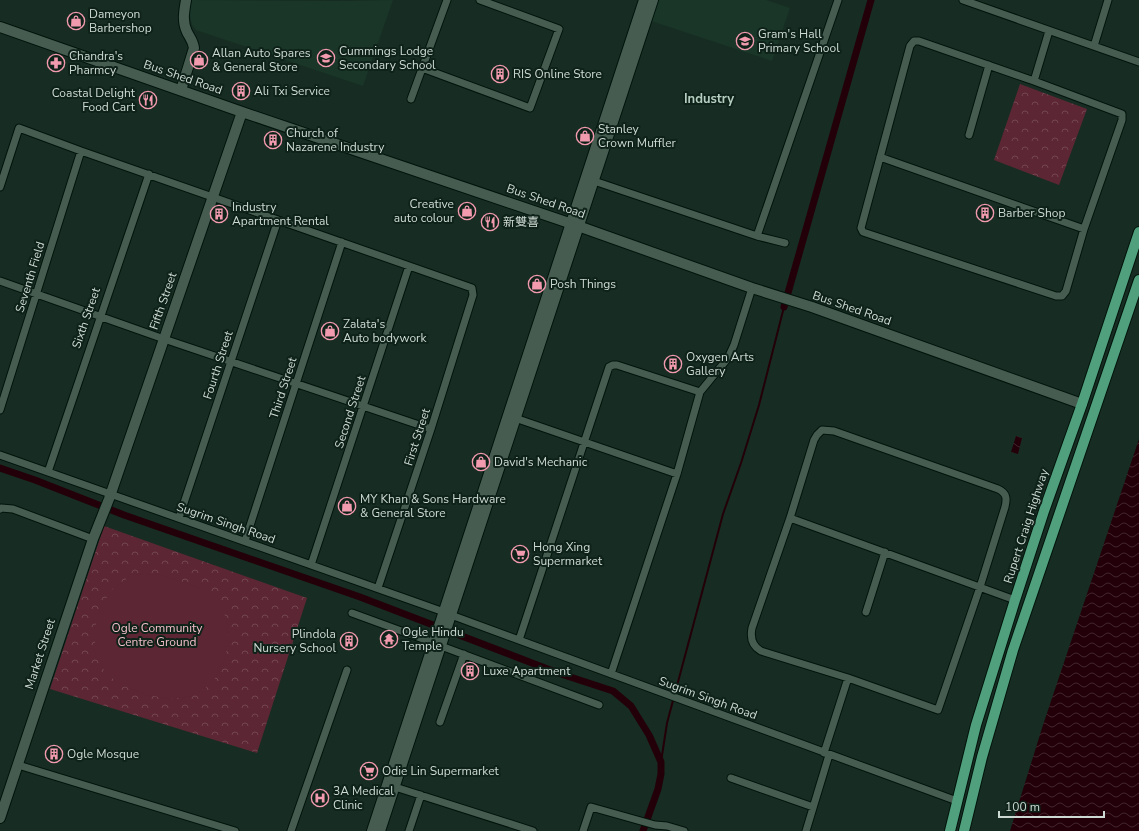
<svg xmlns="http://www.w3.org/2000/svg" width="1139" height="831" font-family="'Nunito Sans','Noto Sans SC',sans-serif">
	<defs>
		<pattern id="park-crowns" width="20" height="18" patternUnits="userSpaceOnUse"><rect width="20" height="18" fill="#5c2634"/><path d="M2 6a3 3 0 1 1 6 0M12 15a3 3 0 1 1 6 0" fill="none" stroke="#724550"/></pattern>
		<pattern id="water-waves" width="16" height="10" patternUnits="userSpaceOnUse"><rect width="16" height="10" fill="#230009"/><path d="M0 5q4-4 8 0t8 0" fill="none" stroke="#42252c"/></pattern>
	</defs>
	<rect width="100%" height="100%" fill="#172c22"/>
	<path fill="#193629" d="M192,0L345,1L393,0L363,86L196,30L192,25L190,16V6Z
		M658,0H766L790,8L772,61L651,21Z"/>
	<path fill="url(#park-crowns)" d="M1020,84L1087,109L1059,185L994,160Z
		M104,526L307,598L257,753L50,689Z"/>
	<path fill="#5c2634" d="M158,574L183,582L201,589L218,601L226,618L229,641L224,660L212,684L192,696L169,699L145,694L121,685L105,672L95,653V628L101,606L114,587L133,575Z"/>
	<path fill="url(#water-waves)" d="M1016,436L1022,438L1018,454L1011,452Z
		M1139,439V831H1010L1043,725Z"/>
	<g fill="none" stroke-linecap="round" stroke-linejoin="round">
		<path stroke="#230009" stroke-width="2" d="M661,762L667,723L723,514L741,463L759,405L784,307"/>
		<path stroke="#230009" stroke-width="7" d="M784,307L871,0
			M0,468L35,480L124,515L360,597L558,673L613,691L631,706L649,735L661,762V774L658,789L643,831"/>
		<defs>
			<path id="street" d="M963,0L1139,62
				M914,41H919L1034,81L1122,114V120L1084,229L1066,291L1062,296H1056L863,232L861,228L910,46Z
				M1094,46L1108,0
				M422,68L530,108L559,29L480,0
				M1034,81L1049,31
				M411,99L447,0
				M969,135L989,65
				M880,157L1084,229
				M594,181L757,236L785,243
				M0,187L19,128L81,151L472,288L473,295L431,429L378,588
				M757,236L838,0
				M0,281L164,339L431,429
				M0,410L81,151
				M515,418L677,474
				M822,430L834,431L998,489C1007,493 1007,499 1005,507L980,587L938,710L848,678L761,651C752,646 750,638 752,628L790,518L814,440L817,435Z
				M0,455L444,612
				M48,472L149,174
				M0,509L1,508L13,509L93,539
				M179,518L278,220
				M790,518L1015,600
				M245,541L342,242
				M311,565L409,266
				M866,612L885,552
				M352,613L434,643
				M451,615L957,801
				M519,640L609,367L613,365H617L700,392
				M441,646L599,705
				M611,674L677,474L700,392L728,358L734,345L752,288
				M440,722L464,654
				M824,753L848,678
				M18,765L235,831
				M731,778L813,807
				M395,787L533,831
				M291,831L347,670
				M409,831L421,795
				M583,831L591,807L655,825L667,826L684,831
				M806,831L829,755"/>
			<path id="secondary" d="M0,27L242,112L578,226L752,288L812,307L1082,404
				M181,90L194,48C193,41 190,38 187,32C182,21 184,12 186,0
				M0,818L93,539L109,499L242,112
				M372,831L644,0
				M380,831L653,0"/>
			<path id="primary" d="M950,831L976,725L1015,600L1044,511L1082,404L1139,232
				M964,831L982,757L1013,650L1139,280"/>
		</defs>
		<use href="#street" stroke="#02140c" stroke-width="9"/>
		<use href="#secondary" stroke="#02140c" stroke-width="12"/>
		<use href="#primary" stroke="#02140c" stroke-width="12"/>
		<use href="#street" stroke="#465c51" stroke-width="7"/>
		<use href="#secondary" stroke="#465c51" stroke-width="10"/>
		<use href="#primary" stroke="#50a07e" stroke-width="10"/>
	</g>
	<defs>
		<symbol id="shop-ring" viewBox="-11 -11 22 22"><circle r="9.5" fill="#0e2219" stroke="#f29aae" stroke-width="1.5"/><path d="M-5-2.5h2.3a2.7 3.5 0 0 1 5.4 0H5L5.5 6h-11ZM-1.5-2.5h3a1.5 2.3 0 0 0-3 0Z" fill="#f29aae"/></symbol>
		<symbol id="school-ring" viewBox="-11 -11 22 22"><circle r="9.5" fill="#0e2219" stroke="#f29aae" stroke-width="1.5"/><path d="M0-5L7-2L0 1L-7-2ZM-4 1L0 2.5L4 1V4Q0 6-4 4Z" fill="#f29aae"/></symbol>
		<symbol id="pharmacy-ring" viewBox="-11 -11 22 22"><circle r="9.5" fill="#0e2219" stroke="#f29aae" stroke-width="1.5"/><path d="M-2-6h4v4h4v4h-4v4h-4v-4h-4v-4h4Z" fill="#f29aae"/></symbol>
		<symbol id="building-ring" viewBox="-11 -11 22 22"><circle r="9.5" fill="#0e2219" stroke="#f29aae" stroke-width="1.5"/><path d="M-4-6H4V6H1V3H-1V6H-4ZM-2.5-4.3h1.7v1.8h-1.7ZM.8-4.3h1.7v1.8H.8ZM-2.5-1h1.7V.8h-1.7ZM.8-1h1.7V.8H.8Z" fill="#f29aae"/></symbol>
		<symbol id="restaurant-ring" viewBox="-11 -11 22 22"><circle r="9.5" fill="#0e2219" stroke="#f29aae" stroke-width="1.5"/><path d="M-5-6h1v4h1v-4h1v4h1v-4h1v5L-1.5 .5V6h-2V.5L-5-1ZM5-6V6H3V1.5H1.5Q1.5-4 5-6Z" fill="#f29aae"/></symbol>
		<symbol id="supermarket-ring" viewBox="-11 -11 22 22"><circle r="9.5" fill="#0e2219" stroke="#f29aae" stroke-width="1.5"/><path d="M-6-5.5h2.5l.6 2H6L4.5 2H-2.5L-4.4-4H-6ZM-1.5 3.2a1.3 1.3 0 1 0 .1 0ZM3 3.2a1.3 1.3 0 1 0 .1 0Z" fill="#f29aae"/></symbol>
		<symbol id="temple-ring" viewBox="-11 -11 22 22"><circle r="9.5" fill="#0e2219" stroke="#f29aae" stroke-width="1.5"/><path d="M0-6L5-2H3V0L6.5 2.5H4V6H1.5V3h-3V6H-4V2.5H-6.5L-3 0V-2H-5Z" fill="#f29aae"/></symbol>
		<symbol id="hospital-ring" viewBox="-11 -11 22 22"><circle r="9.5" fill="#0e2219" stroke="#f29aae" stroke-width="1.5"/><path d="M-5-5h3v3.5h4V-5h3V5h-3V1.5h-4V5h-3Z" fill="#f29aae"/></symbol>
	</defs>
	<g fill-rule="evenodd">
		<use href="#shop-ring" x="66" y="11" width="20" height="20"/>
		<use href="#school-ring" x="735" y="31" width="20" height="20"/>
		<use href="#school-ring" x="316" y="48" width="20" height="20"/>
		<use href="#shop-ring" x="189" y="50" width="20" height="20"/>
		<use href="#pharmacy-ring" x="46" y="53" width="20" height="20"/>
		<use href="#building-ring" x="490" y="64" width="20" height="20"/>
		<use href="#building-ring" x="231" y="81" width="20" height="20"/>
		<use href="#restaurant-ring" x="138" y="90" width="20" height="20"/>
		<use href="#shop-ring" x="575" y="126" width="20" height="20"/>
		<use href="#building-ring" x="263" y="130" width="20" height="20"/>
		<use href="#shop-ring" x="457" y="201" width="20" height="20"/>
		<use href="#building-ring" x="975" y="203" width="20" height="20"/>
		<use href="#building-ring" x="209" y="204" width="20" height="20"/>
		<use href="#restaurant-ring" x="480" y="212" width="20" height="20"/>
		<use href="#shop-ring" x="527" y="274" width="20" height="20"/>
		<use href="#shop-ring" x="320" y="321" width="20" height="20"/>
		<use href="#building-ring" x="663" y="354" width="20" height="20"/>
		<use href="#shop-ring" x="471" y="452" width="20" height="20"/>
		<use href="#shop-ring" x="337" y="496" width="20" height="20"/>
		<use href="#supermarket-ring" x="510" y="544" width="20" height="20"/>
		<use href="#temple-ring" x="379" y="629" width="20" height="20"/>
		<use href="#building-ring" x="339" y="631" width="20" height="20"/>
		<use href="#building-ring" x="460" y="661" width="20" height="20"/>
		<use href="#building-ring" x="44" y="744" width="20" height="20"/>
		<use href="#supermarket-ring" x="359" y="761" width="20" height="20"/>
		<use href="#hospital-ring" x="310" y="788" width="20" height="20"/>
	</g>
	<g text-anchor="middle" stroke-width="4" stroke-linejoin="round" paint-order="stroke">
		<g font-size="12" fill="#cddad3" stroke="#0e2219" text-anchor="start">
			<text x="89" y="18">Dameyon<tspan x="89" dy="14">Barbershop</tspan></text>
			<text x="758" y="38">Gram's Hall<tspan x="758" dy="14">Primary School</tspan></text>
			<text x="339" y="55">Cummings Lodge<tspan x="339" dy="14">Secondary School</tspan></text>
			<text x="212" y="57">Allan Auto Spares<tspan x="212" dy="14">&amp; General Store</tspan></text>
			<text x="69" y="60">Chandra's<tspan x="69" dy="14">Pharmcy</tspan></text>
			<text x="513" y="78">RIS Online Store</text>
			<text x="254" y="95">Ali Txi Service</text>
			<text x="135" y="97" text-anchor="end">Coastal Delight<tspan x="135" dy="14">Food Cart</tspan></text>
			<text x="598" y="133">Stanley<tspan x="598" dy="14">Crown Muffler</tspan></text>
			<text x="286" y="137">Church of<tspan x="286" dy="14">Nazarene Industry</tspan></text>
			<text x="454" y="208" text-anchor="end">Creative<tspan x="454" dy="14">auto colour</tspan></text>
			<text x="232" y="211">Industry<tspan x="232" dy="14">Apartment Rental</tspan></text>
			<text x="998" y="217">Barber Shop</text>
			<text x="503" y="226">新雙喜</text>
			<text x="550" y="288">Posh Things</text>
			<text x="343" y="328">Zalata's<tspan x="343" dy="14">Auto bodywork</tspan></text>
			<text x="686" y="361">Oxygen Arts<tspan x="686" dy="14">Gallery</tspan></text>
			<text x="494" y="466">David's Mechanic</text>
			<text x="360" y="503">MY Khan &amp; Sons Hardware<tspan x="360" dy="14">&amp; General Store</tspan></text>
			<text x="533" y="551">Hong Xing<tspan x="533" dy="14">Supermarket</tspan></text>
			<text x="402" y="636">Ogle Hindu<tspan x="402" dy="14">Temple</tspan></text>
			<text x="336" y="638" text-anchor="end">Plindola<tspan x="336" dy="14">Nursery School</tspan></text>
			<text x="483" y="675">Luxe Apartment</text>
			<text x="67" y="758">Ogle Mosque</text>
			<text x="382" y="775">Odie Lin Supermarket</text>
			<text x="333" y="795">3A Medical<tspan x="333" dy="14">Clinic</tspan></text>
		</g>
		<g font-size="12" fill="#cddad3" stroke="#0e2219">
			<text transform="translate(183 77) rotate(19)" y="4">Bus Shed Road</text>
			<text transform="translate(546 201) rotate(19)" y="4">Bus Shed Road</text>
			<text transform="translate(30 277) rotate(-73)" y="4">Seventh Field</text>
			<text transform="translate(163 301) rotate(-71)" y="4">Fifth Street</text>
			<text transform="translate(852 308) rotate(19)" y="4">Bus Shed Road</text>
			<text transform="translate(86 318) rotate(-71)" y="4">Sixth Street</text>
			<text transform="translate(218 365) rotate(-72)" y="4">Fourth Street</text>
			<text transform="translate(283 388) rotate(-72)" y="4">Third Street</text>
			<text transform="translate(350 412) rotate(-72)" y="4">Second Street</text>
			<text transform="translate(417 437) rotate(-72)" y="4">First Street</text>
			<text transform="translate(226 523) rotate(19)" y="4">Sugrim Singh Road</text>
			<text transform="translate(1026 526) rotate(-72)" y="4">Rupert Craig Highway</text>
			<text transform="translate(40 654) rotate(-72)" y="4">Market Street</text>
			<text transform="translate(708 698) rotate(20)" y="4">Sugrim Singh Road</text>
		</g>
		<g font-size="12" fill="#f2bfc9" stroke="#0e2219">
			<text x="157" y="632">Ogle Community<tspan x="157" dy="14">Centre Ground</tspan></text>
		</g>
		<g font-size="13" font-weight="bold" fill="#b5cec1" stroke="#0e2219">
			<text x="709" y="103">Industry</text>
		</g>
	</g>
	<path d="M999 811v6h105v-6" fill="none" stroke="#cddad3" stroke-width="2"/>
	<text x="1005" y="811" font-size="12" fill="#cddad3" stroke="#0e2219" stroke-width="3" paint-order="stroke">100 m</text>
</svg>
